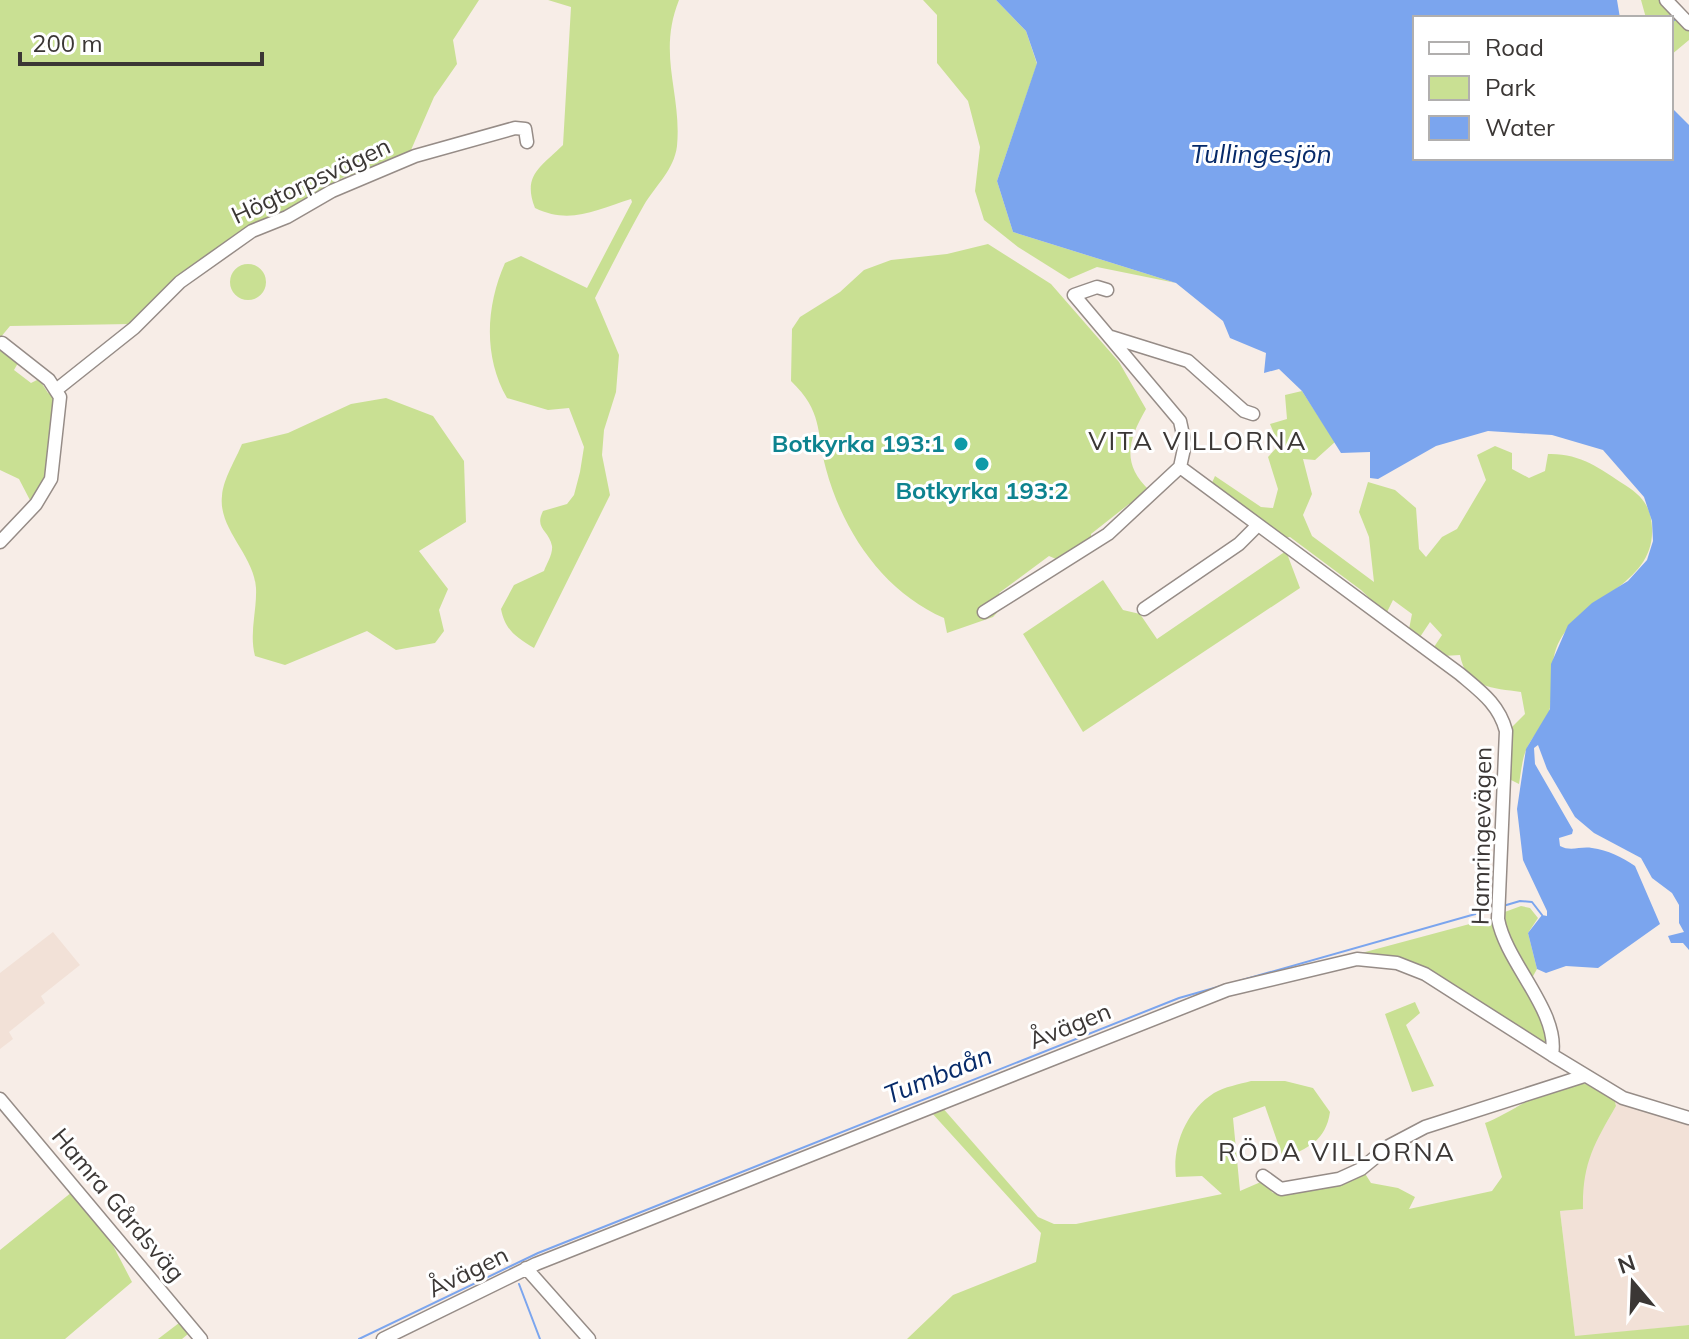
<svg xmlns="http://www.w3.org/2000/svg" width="1689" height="1339" font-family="Mulish,sans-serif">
	<rect width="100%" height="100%" fill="#f7ede7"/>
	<path fill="#f2e1d7" d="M53,932L80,965L41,996L45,1003L9,1032L13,1039L0,1049V973Z
		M1614,1098L1640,1110L1689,1124V1325L1575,1337L1560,1211L1583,1209L1582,1183L1588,1154L1616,1106Z"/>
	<path fill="#c9e093" d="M0,0H479L453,40L457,64L434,97L411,150L386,164L342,178L291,212L256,226L131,324L10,326L0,338Z
		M548,0H679C657,55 682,93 677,146C674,170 656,185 644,205C627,235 611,267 595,298L619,355L616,392L604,430L602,455L610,495L534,648C516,637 505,630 501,609L514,585L544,571C547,563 553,554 552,546C549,530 534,529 543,511L567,504L574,495L580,472L584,447L569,408L548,410L507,398C483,356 486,306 505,263L521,256L587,288L632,202L631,199C596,210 570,225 535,208C522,175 541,167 563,145L571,7Z
		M923,0H996L1026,31L1037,64L997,181L1013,232L1176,283L1097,267L1069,279L1018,247L984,220L975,191L980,147L968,101L937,63V15Z
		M1641,0H1663L1689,27V40L1671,55V18H1646Z
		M988,244L1051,284L1119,362L1146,409C1128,440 1121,464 1150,491L1135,506L1129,504L1091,534V540L1056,559L1049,556L999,593L1005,604L993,617L947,633L944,618C884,592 843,532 826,469C816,430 823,412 791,381L792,329L800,317L840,292L864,270L891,260L947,254Z
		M230 282a18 18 0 1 1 36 0a18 18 0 1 1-36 0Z
		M0,347L18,363L14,370L31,383L39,379L48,393L57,396L48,479L32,504L19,479L0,470Z
		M1302,391L1335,442L1315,460L1303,459L1312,494L1303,515L1312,536L1374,582L1369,537L1359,512L1368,482L1395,490L1416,508L1419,549L1426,557L1442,537L1457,529L1486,480L1477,455L1495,446L1512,453V469L1529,478L1545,471L1548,454C1580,453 1599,468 1625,485C1642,496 1651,506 1652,528C1655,584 1584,597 1560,640C1547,663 1556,688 1549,712C1544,726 1533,735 1527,748C1522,758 1521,773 1519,784L1509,779V730L1525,714L1521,692C1493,688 1466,688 1460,655L1443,656L1434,647L1442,635L1430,622L1420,637L1409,629L1412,614L1393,600L1386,614L1361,590L1290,537L1283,538L1211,485L1215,476L1261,507L1273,508L1278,489L1268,457L1279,445L1270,424L1287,419L1285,395Z
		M386,398L433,416L464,461L466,522L419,551L448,589L439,610L444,631L435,643L396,650L367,631L285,665L255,656C249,633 257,611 256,588C254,555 218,529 222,496C223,479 236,459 242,444L288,433L351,404Z
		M1286,551L1300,588L1083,732L1023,634L1103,580L1123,610L1140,614L1157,639Z
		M1521,906L1530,908L1538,918L1528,933L1537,969L1532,978L1502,921V913Z
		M1492,918L1551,1036L1544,1043L1399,958L1378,954L1354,955Z
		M1415,1002L1420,1013L1406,1025L1434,1086L1412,1092L1385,1014Z
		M1251,1081H1285L1313,1088L1330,1112C1326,1140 1308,1149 1283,1158L1265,1106L1233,1118L1240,1191L1263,1181L1273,1193L1316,1188L1364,1172L1371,1183L1398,1188L1415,1197L1409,1209L1492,1191L1502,1177L1485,1123C1513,1113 1552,1079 1585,1084C1595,1085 1606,1093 1614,1098L1616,1106C1594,1144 1582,1164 1583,1209L1560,1211L1575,1336L1689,1325V1339H907L953,1295L1036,1262L1041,1233L931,1112L941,1106L1038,1217L1054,1224H1076L1222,1194L1202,1176L1176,1177C1172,1146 1186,1111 1214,1093C1224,1087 1240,1084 1251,1081Z
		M72,1192L105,1230L132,1282L65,1339H0V1250Z
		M179,1323L188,1334L182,1339H158Z"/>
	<path fill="#7ba5ee" d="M996,0H1617L1620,18H1415V158H1671V107L1689,125V950L1683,943H1671L1668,936L1684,932L1679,923V905L1672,893L1652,878L1641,858L1594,833L1575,817L1547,769L1538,745L1534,748L1535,764L1573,830L1572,834L1559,838L1560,846C1571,852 1580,846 1592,848C1608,850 1622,857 1635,866L1660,924L1598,968L1566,966L1546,973L1537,969L1528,933L1542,915L1547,916V911L1523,860L1517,809L1526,749L1550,709L1551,664L1568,625L1592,603L1628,581L1647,560L1653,541L1652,521L1644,497L1603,450L1552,435L1488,431L1436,446L1378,479L1370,478V452L1341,453L1302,391L1279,369L1264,373L1266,353L1230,338L1223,321L1176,283L1013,232L997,181L1037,63L1026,31Z"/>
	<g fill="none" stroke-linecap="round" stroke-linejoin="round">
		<path stroke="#7ba5ee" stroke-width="2" d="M1671,23L1675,19
			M1503,906L1520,901L1532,902L1542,915
			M519,1284L540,1339
			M359,1339L538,1253L1179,998L1493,909"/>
		<defs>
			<path id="minor" d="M1666,0L1689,24
				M1107,290L1097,287L1074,295L1180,421L1185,444L1180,467L1460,674C1480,691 1499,704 1506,731L1498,919C1506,963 1560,1012 1552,1055L1623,1098L1689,1118
				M1111,337L1188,361L1244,411L1253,414
				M56,390L134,328L180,282L252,231L287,217L332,191L415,156L515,128L525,129L527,142
				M0,542L36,504L51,479L60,397L49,380L2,343
				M1144,609L1239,544L1258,525
				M984,612L1108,534L1180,467
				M0,1099L201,1339
				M1263,1176L1281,1189L1339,1179L1361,1169L1389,1146L1425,1127L1584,1076
				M526,1268L589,1339
				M383,1339L536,1264L1227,990L1357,959L1397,963L1425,974L1552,1055"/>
		</defs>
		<use href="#minor" stroke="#968c87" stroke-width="15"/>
		<use href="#minor" stroke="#fff" stroke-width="12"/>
	</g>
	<g fill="#0f9aa8" stroke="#fff" stroke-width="3">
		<circle cx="961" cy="444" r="8"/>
		<circle cx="982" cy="464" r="8"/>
	</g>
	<g text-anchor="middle" stroke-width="6" stroke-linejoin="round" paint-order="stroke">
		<g font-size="24" fill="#3b3735" stroke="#fff">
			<text transform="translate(311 181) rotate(-25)" y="8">Högtorpsvägen</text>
			<text transform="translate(1482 836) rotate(-89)" y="8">Hamringevägen</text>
			<text transform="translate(1070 1026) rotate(-22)" y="8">Åvägen</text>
			<text transform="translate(118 1205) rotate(50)" y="8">Hamra Gårdsväg</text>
			<text transform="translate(468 1272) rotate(-26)" y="8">Åvägen</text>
		</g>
		<g font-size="24" font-weight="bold" fill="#0d838f" stroke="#fff" text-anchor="end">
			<text x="945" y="452">Botkyrka 193:1</text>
			<text x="982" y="499" text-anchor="middle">Botkyrka 193:2</text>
		</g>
		<g font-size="26" font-style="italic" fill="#062a69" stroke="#fff">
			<text x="1261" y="163">Tullingesjön</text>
			<text transform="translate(938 1075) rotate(-22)" y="9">Tumbaån</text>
		</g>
		<g font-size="26" letter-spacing="2" fill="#3b3735" stroke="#fff">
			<text x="1198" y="450">VITA VILLORNA</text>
			<text x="1337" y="1161">RÖDA VILLORNA</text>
		</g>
	</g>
	<rect x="1413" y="16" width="260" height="144" fill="#ffffff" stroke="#b1afae" stroke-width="2"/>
	<rect x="1429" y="42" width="40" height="12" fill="#ffffff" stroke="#b1afae" stroke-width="2"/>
	<text x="1485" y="56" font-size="24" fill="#3b3735">Road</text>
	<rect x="1429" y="76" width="40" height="24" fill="#c9e093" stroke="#b1afae" stroke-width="2"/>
	<text x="1485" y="96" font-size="24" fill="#3b3735">Park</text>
	<rect x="1429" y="116" width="40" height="24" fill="#7ba5ee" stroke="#b1afae" stroke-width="2"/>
	<text x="1485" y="136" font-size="24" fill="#3b3735">Water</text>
	<g transform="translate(1633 1283) rotate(341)" stroke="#ffffff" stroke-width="6" paint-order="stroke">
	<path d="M0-6L14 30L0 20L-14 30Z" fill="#3b3735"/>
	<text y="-12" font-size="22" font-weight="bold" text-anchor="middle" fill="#3b3735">N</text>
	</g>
	<path d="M20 52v12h242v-12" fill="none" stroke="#3b3735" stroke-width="4"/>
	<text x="32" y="52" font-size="24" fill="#3b3735" stroke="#ffffff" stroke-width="6" paint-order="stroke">200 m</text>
</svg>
